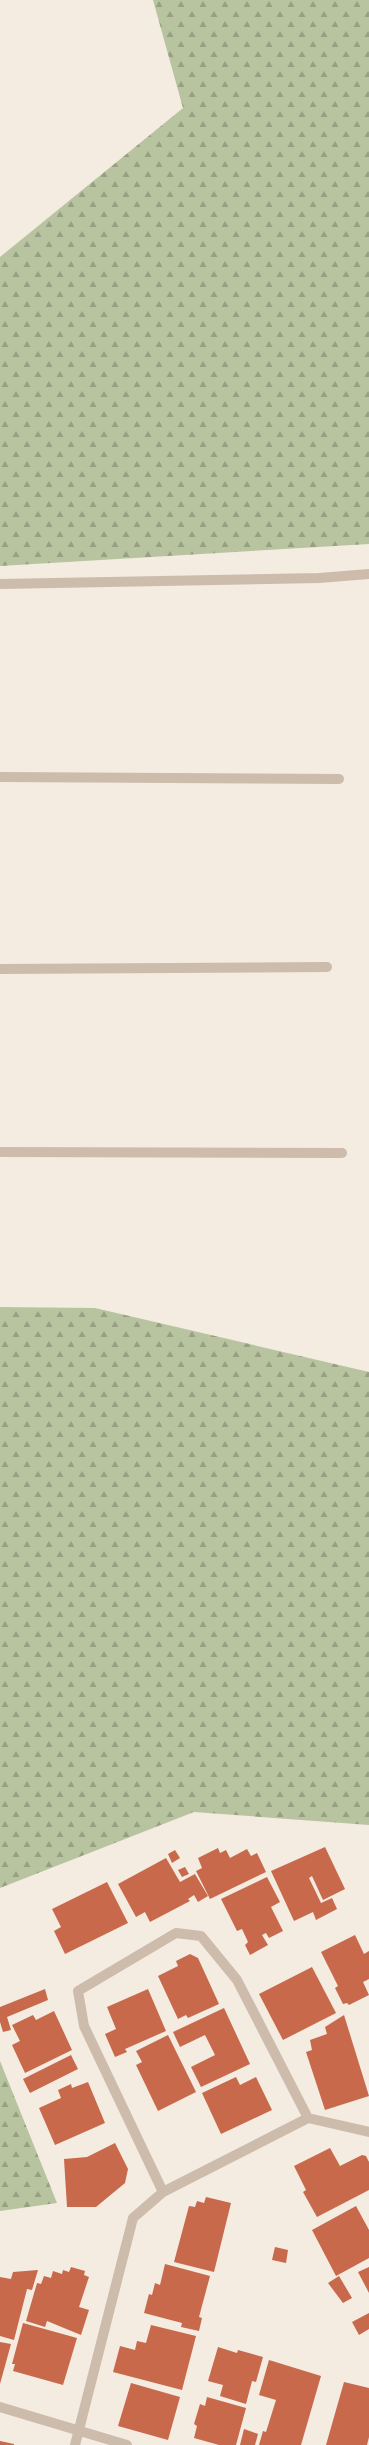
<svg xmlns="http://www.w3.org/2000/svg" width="369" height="2445" font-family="'Fira Sans Condensed',sans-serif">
	<defs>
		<pattern id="forest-firs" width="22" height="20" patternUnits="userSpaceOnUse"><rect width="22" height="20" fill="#b8c4a0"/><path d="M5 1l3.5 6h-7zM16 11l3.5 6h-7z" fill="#97a083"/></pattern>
	</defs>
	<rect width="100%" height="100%" fill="#f4ebe1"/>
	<path fill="url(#forest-firs)" d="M153,0H369V544L0,566V257L183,108Z
		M0,1307L95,1308L369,1372V1825L194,1812L0,1888Z
		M0,2061L57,2203L0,2211Z"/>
	<path fill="#c8694b" d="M325,1847L345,1889L323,1900L312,1876L309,1878L321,1903L332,1898L337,1909L316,1920L313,1912L294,1921L271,1871Z
		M218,1848L220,1853L226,1850L230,1858L247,1849L251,1856L257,1853L266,1872L210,1899L196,1871L202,1868L198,1858Z
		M175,1850L180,1858L172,1863L168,1854Z
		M166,1858L180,1882L195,1874L208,1896L198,1902L194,1895L188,1899L190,1901L150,1922L145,1912L136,1917L118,1884Z
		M185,1867L189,1874L182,1877L178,1870Z
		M267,1877L280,1902L271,1907L283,1931L269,1938L266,1933L262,1935L268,1945L250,1955L245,1945L248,1942L242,1929L237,1931L221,1899Z
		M107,1882L128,1923L65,1954L54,1931L61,1927L52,1909Z
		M355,1935L364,1954L369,1951V1979L363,1982L369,1995L349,2005L347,2003L343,2004L335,1988L338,1986L321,1952Z
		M190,1954L198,1958L219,2004L188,2018L186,2015L178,2019L158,1976L178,1966L176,1961Z
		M312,1967L336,2013L283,2040L259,1994Z
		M45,1989L48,2000L7,2017L11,2030L3,2032L0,2022V2007Z
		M148,1989L166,2031L125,2049L127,2052L115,2057L105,2034L116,2029L107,2007Z
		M224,2008L250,2064L201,2087L191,2067L215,2055L205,2035L180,2047L173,2032Z
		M54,2011L72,2050L25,2073L12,2045L20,2041L12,2025L33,2015L36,2020Z
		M344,2015L369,2096L325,2110L306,2052L312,2050L310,2040L327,2034L325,2027Z
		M168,2035L196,2092L158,2111L136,2065L142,2062L136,2051Z
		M71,2055L78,2069L30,2093L23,2079Z
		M236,2077L240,2085L256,2077L272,2110L221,2134L202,2093Z
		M88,2082L105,2123L55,2145L39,2108L61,2098L58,2090L71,2084L72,2088Z
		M115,2143L128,2169L125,2183L96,2207H67L64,2159L87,2157Z
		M330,2148L340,2166L362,2155L366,2156L369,2162V2190L317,2217L303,2192L306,2190L294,2166Z
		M206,2197L231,2203L214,2272L174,2262L189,2206L195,2207L197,2201L204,2203Z
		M356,2206L369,2230V2258L336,2276L312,2230Z
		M275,2247L288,2250L286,2263L272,2260Z
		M165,2264L210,2276L199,2317L202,2318L199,2331L181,2327L182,2323L144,2313L149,2294L152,2295L155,2283L160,2285Z
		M71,2267L85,2271L84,2275L89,2277L79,2307L89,2310L81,2335L47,2321L45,2327L26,2321L37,2283L41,2284L44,2276L51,2278L53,2271L62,2274L63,2270L69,2272Z
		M369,2267V2293L358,2272Z
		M38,2270L32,2290L27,2289L14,2340L0,2336V2277L11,2279L13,2272Z
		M339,2276L352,2298L343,2303L328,2283Z
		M369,2313V2329L359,2335L352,2322Z
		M23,2323L77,2338L63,2385L13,2371L15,2364H12Z
		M151,2325L196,2336L182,2390L113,2372L120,2346L135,2350L137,2341L146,2343Z
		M0,2342L11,2344L0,2384Z
		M218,2347L237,2353L238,2350L263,2357L256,2382L252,2381L246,2404L220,2396L223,2385L208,2381Z
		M269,2360L321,2376L301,2445H259L263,2431L266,2432L276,2400L259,2395Z
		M344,2382L369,2388V2437L367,2445H326Z
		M131,2383L180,2397L168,2440L118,2426Z
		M207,2397L246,2408L236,2445H219L194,2438L197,2426L194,2424L200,2404L205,2406Z
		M244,2429L258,2434L255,2445H240Z
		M0,2441L14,2444V2445H0Z"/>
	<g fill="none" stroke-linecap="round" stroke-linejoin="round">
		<path stroke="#cdbbac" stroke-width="10" d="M0,584L319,578L369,574
			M0,777L339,779
			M0,969L327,967
			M0,1152L342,1153
			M163,2192L84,2026L78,1991L176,1933L201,1936L237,1980L308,2118L369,2132
			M0,2407L127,2445
			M75,2445L133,2218L163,2192L308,2118"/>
	</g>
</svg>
